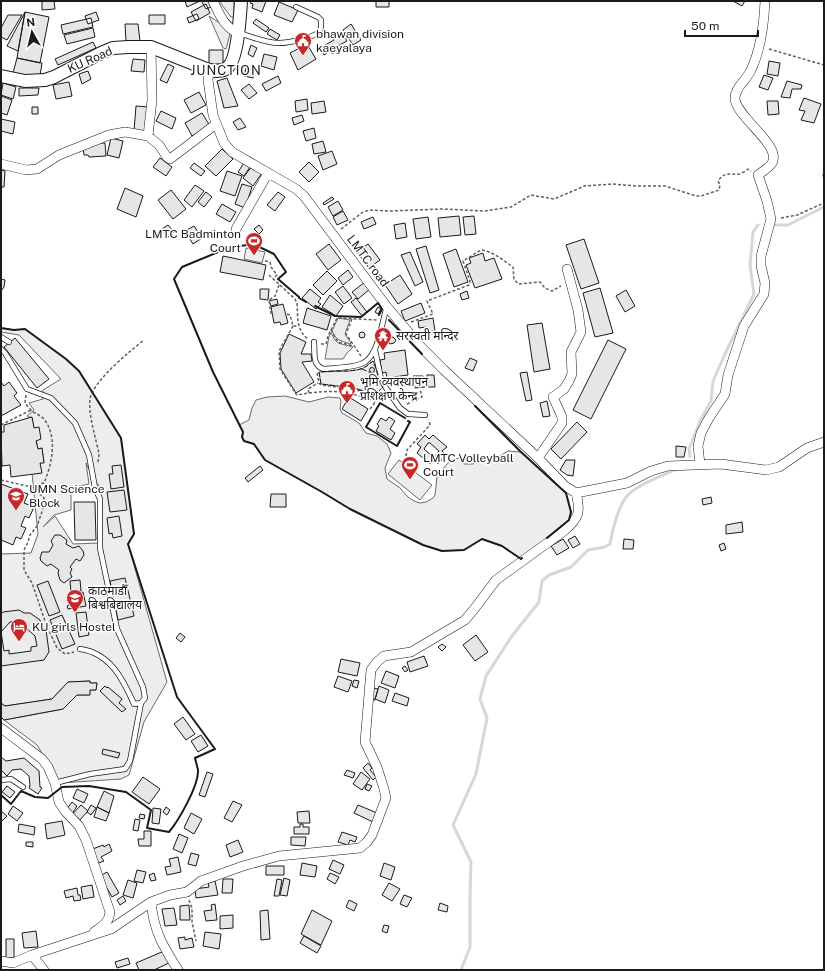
<svg xmlns="http://www.w3.org/2000/svg" width="825" height="971" font-family="'Public Sans','Noto Sans Devanagari',sans-serif">
	<rect width="100%" height="100%" fill="#fff"/>
	<path fill="#ededed" stroke="#6a6a6a" fill-rule="evenodd" d="M219,1H234V17H231Z
		M209,16L220,23L230,34L226,49L223,48Z
		M246,248L265,252L262,263L244,259Z
		M338,318L350,320L345,334L351,343L350,344L339,340L335,337L332,331Z
		M1,328L14,330L25,329L66,359L79,371L121,438L134,534L128,544L167,682L144,722L129,775L121,779L60,783L37,745L4,720L63,709L77,695H89L90,690H96L97,683H90V681L68,682L52,699L5,706L1,703V554L31,553L38,534L32,473L40,463L44,462L42,448L38,449L32,418L27,416L34,410L29,403L43,399V390L61,379L19,335L1,332ZM86,463L95,482L101,487L99,543L73,544L55,516L43,527L54,515L71,510V488L89,484Z
		M331,333L335,340L338,343L353,347L347,353L343,359H325L329,336Z
		M373,361L383,387L377,393L373,394L354,388L321,384L319,372L349,371L362,369Z
		M285,396L309,402L328,397L340,398L341,402L340,409L342,413L359,423L366,433L377,436L387,444L391,453L385,468L387,479L400,488L408,497L414,501L420,503L426,502L433,498L435,495L437,477L446,465L453,459L460,458L464,464H473L482,458L498,457L508,451L521,452L566,493L571,512L569,520L521,559L502,546L482,539L464,550L442,551L423,545L350,509L322,492L265,460L254,444L244,441L242,437L243,432L239,425L249,420L252,408L256,400L267,397Z
		M399,460L432,485L420,500L388,474Z"/>
	<g fill="none" stroke-linecap="round" stroke-linejoin="round">
		<path stroke="#d7d7d7" stroke-width="3" d="M775,225H788L824,207
			M690,457L689,449L701,419L711,401L713,381L725,354L754,294L750,265L753,232L758,225
			M461,970L470,947V897L471,862L453,825L476,774L487,718L480,699L486,676L512,636L539,602L542,581L549,575L571,567L588,550L605,547L610,544C612,531 619,502 630,493C643,482 662,476 677,469"/>
	</g>
	<path fill="#e6e6e6" stroke="#1a1a1a" fill-rule="evenodd" d="M42,1H54L55,9L42,10Z
		M185,1H200L187,7Z
		M204,1H208L211,7L206,9L202,2Z
		M251,1H266L262,12L252,8L253,4L250,3Z
		M376,1H389V7H376Z
		M733,1H745L742,6Z
		M279,2L298,10L292,22L274,15Z
		M206,4L210,13L196,21L191,12Z
		M25,12L49,17L40,63L17,58Z
		M25,12L18,51L7,46Z
		M96,12L99,20L88,24L85,16Z
		M197,14L199,19L189,23L187,18Z
		M8,15H22L7,40L1,37V28Z
		M149,15H165V24H149Z
		M91,18L93,27L63,34L61,25Z
		M256,19L269,28L266,32L253,23Z
		M125,24H138L140,41H126Z
		M351,24L361,40L353,45L343,30Z
		M93,28L95,37L67,44L64,35Z
		M270,29L280,35L277,40L267,34Z
		M342,32L347,41L338,46L340,49L332,54L330,51L324,55L320,48L334,40L332,37Z
		M93,42L96,48L58,65L55,59Z
		M307,44L316,59L298,70L290,53Z
		M251,45L257,48L253,57L248,54Z
		M209,50H223V64H209Z
		M264,54L277,57L274,70L261,66Z
		M17,58L42,63L40,76H25L13,73Z
		M133,59L145,60L144,72L131,71Z
		M769,61L780,63L778,76L767,74Z
		M168,64L174,67L167,83L160,80Z
		M246,68L254,70L253,78L244,76Z
		M88,71L91,79L82,84L79,74Z
		M764,75L773,78L768,90L759,87Z
		M278,76L281,83L266,91L262,84Z
		M227,78L238,106L224,108L217,81Z
		M787,81L802,85L801,89H792L790,98L781,97Z
		M69,82L72,96L56,99L53,85Z
		M3,83L16,87L13,99L1,95Z
		M249,84L257,93L249,99L241,90Z
		M19,88H39L38,95L19,96Z
		M199,92L206,105L191,113L184,100Z
		M1,96L12,100L7,115L1,113Z
		M804,98L821,104L814,123L801,120L805,111L799,110Z
		M307,99L308,110L296,112L295,101Z
		M324,101L326,112L312,114L311,103Z
		M767,101H778L779,114L768,115Z
		M136,106L148,107L146,132L134,131Z
		M32,107H38V114H32Z
		M161,111L176,118L172,129L156,121Z
		M202,113L210,126L192,136L185,123Z
		M302,115L304,121L294,125L292,118Z
		M240,118L246,127L238,130L233,122Z
		M1,119L15,122L13,134L1,131Z
		M314,128L316,138L306,141L303,131Z
		M111,138L123,141L119,158L107,155Z
		M323,141L326,152L314,154L312,144Z
		M95,143H105L106,156L89,157L88,155H84L83,147Z
		M222,149L233,159L216,176L205,166Z
		M332,151L337,164L323,170L318,156Z
		M160,158L172,167L166,176L153,167Z
		M309,162L319,172L309,182L299,172Z
		M194,163L205,171L201,176L190,168Z
		M244,163L250,167L244,176L238,172Z
		M252,166L262,173L253,186L243,178Z
		M1,170L5,171L4,187H1Z
		M227,171L242,176L235,196L220,191Z
		M242,184L252,187L245,208L235,204Z
		M195,185L204,191L192,207L184,200Z
		M125,188L143,196L136,217L117,209Z
		M171,190L186,209L173,219L158,200Z
		M206,192L212,197L204,207L198,202Z
		M278,192L285,197L275,211L267,205Z
		M332,197L334,199L324,205L323,203Z
		M338,201L343,210L333,216L328,207Z
		M222,204L236,212L230,222L216,214Z
		M343,211L348,220L337,225L333,217Z
		M459,216L461,235L440,237L438,218Z
		M474,216L476,234L465,235L463,217Z
		M373,217L376,224L364,229L361,222Z
		M428,217L431,237L416,239L413,219Z
		M405,223L407,237L396,239L394,225Z
		M168,225L174,232L167,238L162,229Z
		M259,225L263,230L259,234L254,229Z
		M194,226L202,238L193,244L185,231Z
		M584,239L599,283L581,289L566,245Z
		M329,244L341,260L328,270L316,254Z
		M368,244L380,260L369,268L357,252Z
		M426,246L439,290L430,293L416,249Z
		M456,249L468,282L454,287L443,254Z
		M410,252L423,282L415,286L401,255Z
		M483,253L485,261L494,258L502,279L475,288L466,265L471,263L469,258Z
		M223,256L266,265L263,280L220,272Z
		M348,270L353,277L343,285L338,278Z
		M327,271L337,281L323,295L313,285Z
		M400,275L412,294L398,304L385,285Z
		M1,279L5,280L4,287L1,291Z
		M365,282L370,289L358,299L352,292Z
		M343,286L352,298L344,304L335,292Z
		M600,288L613,333L595,337L583,293Z
		M260,289H269L268,300L260,299Z
		M310,289L321,298L318,302L321,304L316,309L302,298Z
		M626,290L635,306L625,312L616,296Z
		M467,291L469,298L462,300L460,294Z
		M330,295L343,306L336,316L322,307Z
		M356,298L367,312L362,316L351,302Z
		M277,299L278,304L271,306L269,301Z
		M421,303L425,313L405,321L401,311Z
		M283,304L288,323L281,325L280,322L274,323L271,307Z
		M378,307L381,309L378,314L375,312Z
		M307,308L331,316L327,330L303,323Z
		M433,318L435,331L427,332L426,327L419,328L418,321Z
		M542,323L550,369L534,372L527,325Z
		M359 335a3 3 0 1 1 6 0a3 3 0 1 1-6 0Z
		M289,334L306,342L301,354H311L312,361L302,362L314,382L296,393L281,369L280,353Z
		M393,337L396,340L394,343L390,344L388,341L389,338Z
		M15,338L49,379L37,388L4,347Z
		M608,340L626,349L591,419L573,410Z
		M405,350L408,375L387,378L386,372L382,373L380,360L385,359L384,353Z
		M470,358L477,361L473,371L465,368Z
		M369.5 370a2.5 2.5 0 1 1 5 0a2.5 2.5 0 1 1-5 0Z
		M527,372L532,400L526,401L520,373Z
		M427,375H434L435,387H428V385L425,386V387L415,388L413,376H423V378H427Z
		M1,382L4,386L9,382L17,393L14,396L21,405L1,416Z
		M349,397L368,409L361,421L342,409Z
		M547,401L550,416L543,417L540,403Z
		M32,417L34,428L39,427L41,439L36,441L38,449L42,448L44,463H40L42,473L11,477L10,465L2,466L1,432H4V425Z
		M389,417L395,421L390,429L395,433L391,440L376,431L379,426L377,424L381,418L386,421Z
		M577,422L587,432L561,459L551,449Z
		M425,435L429,439L433,435L447,447L442,451L446,455L438,464L434,460L430,464L417,453L421,447L417,444ZM428,443H430L439,451L435,457H433L424,449Z
		M676,446L686,447L684,457H676Z
		M566,460H575L573,476L567,475L560,470Z
		M121,465L124,487L111,489L109,474H113L112,466Z
		M260,466L263,470L248,482L245,478Z
		M1,484L28,494L24,503L34,507L29,518L25,516L21,526L26,528L21,539L16,537L13,545L1,540Z
		M124,490L127,510L110,512L107,492Z
		M271,494H286V507H270Z
		M711,497L712,503L703,505L702,499Z
		M74,502H95L96,540H75Z
		M119,516L122,536L113,538L112,533L109,534L107,518Z
		M742,522L743,532L726,534V525Z
		M55,535H60L67,540L66,544L73,548L79,546L83,551L84,555L80,561L76,559L70,567L72,569L70,573L72,577L64,583L60,580L58,573L59,570L51,564L47,566L41,561L40,558L42,552H49L53,545L51,541Z
		M575,536L580,544L573,548L568,540Z
		M563,539L569,548L557,555L551,546Z
		M624,539L634,540L633,549H623Z
		M724,543L726,549L721,551L719,545Z
		M125,578L134,616L118,620L110,581Z
		M80,580L81,591L71,592L70,581Z
		M48,581L60,612L49,616L37,585Z
		M83,592L86,606L68,609L67,606L71,604L70,595Z
		M19,610L24,613H30L40,620L41,626L46,630L49,652L44,660L1,666V614L3,612ZM18,621L35,636L37,646L31,647V651L9,654V650L4,651L1,632L10,622Z
		M86,612L89,635L79,637L76,613Z
		M62,615L75,644L62,649L50,620Z
		M180,633L185,637L181,642L176,638Z
		M476,635L488,652L475,661L463,645Z
		M442,644L446,647L442,651L438,647Z
		M424,656L428,666L410,672L407,662Z
		M341,659L360,663L357,676L338,672Z
		M405,666L408,670L405,672L402,668Z
		M386,671L399,676L395,688L381,683Z
		M338,676L352,681L348,692L334,687Z
		M354,680L359,681L357,688L352,686Z
		M90,681V683H97L96,690H90V695H77L63,709L4,720L1,717V703L5,706L52,699L68,682Z
		M105,686L107,688L108,687L122,699L119,703L126,709L122,712L100,691Z
		M379,686L389,690L385,703L375,699Z
		M374,688L378,689L375,700H371Z
		M395,693L409,698L407,706L392,701Z
		M183,717L195,734L186,740L174,724Z
		M201,735L208,746L198,752L191,741Z
		M103,749L120,753L118,758L102,754Z
		M1,757L6,761L24,758L39,771L40,787L42,788L38,794L29,788L30,786L29,776L21,769L12,770L7,776L1,770Z
		M368,763L372,768L370,770L376,777L373,780L363,768Z
		M347,770L355,773L353,778L344,775Z
		M207,772L213,774L205,797L199,795Z
		M361,772L370,779L362,790L353,784Z
		M143,777L160,789L149,804L132,792Z
		M367,784L372,786L369,791L365,789Z
		M7,786L15,792L10,798L2,792Z
		M77,789L88,794L84,803L73,798Z
		M104,791L114,796L109,813L97,807Z
		M233,801L242,805L232,822L224,818Z
		M72,802L77,806L72,814L66,810Z
		M81,805L88,811L77,823L70,817Z
		M91,805L96,808L91,815L87,812Z
		M358,805L377,813L373,822L354,813Z
		M13,806L23,813L17,821L8,814Z
		M97,807L109,813L106,821L94,817Z
		M166,807L170,810L167,815L163,812Z
		M153,808L161,809L159,824L152,823Z
		M1,811L7,816L1,822Z
		M309,811L310,823H298L297,812Z
		M191,813L202,819L194,834L184,828Z
		M140,814L145,815L144,819L139,818Z
		M135,819L140,820L138,831L133,830Z
		M62,821L65,835L47,839L45,824Z
		M19,824L35,827L34,835L18,832Z
		M300,824H303V827H309V834H294V827H300Z
		M144,831H151V846H139L138,839H144Z
		M342,832L357,837L355,842L350,840L348,845L338,842Z
		M179,834L188,838L182,853L173,849Z
		M291,837H306L305,846L291,845Z
		M238,840L243,852L230,857L226,845Z
		M26,842H33V847L26,846Z
		M109,844L112,851L101,857L104,861L99,863L90,850L103,845L104,847Z
		M191,853L199,855L196,866L188,864Z
		M178,857L181,872L167,875L165,867L171,866L169,859Z
		M333,860L344,865L340,874L329,869Z
		M302,863L317,866L315,877L300,875Z
		M384,863L395,867L391,880L380,876Z
		M266,866H284V875H266Z
		M137,870L146,872L143,883L134,881Z
		M107,872L119,893L112,897L100,876Z
		M154,873L156,880L151,881L149,875Z
		M330,873L339,877L335,884L327,879Z
		M284,878L290,880L287,896L280,895Z
		M223,879H233L232,893H222Z
		M277,879L282,880L279,896H274Z
		M128,880L137,883L133,898L123,895Z
		M215,881L218,895L196,898L195,889L209,887L208,883Z
		M389,883L400,889L392,901L382,895Z
		M92,885L94,897L83,899L81,887Z
		M77,888L78,895H80L81,900L74,901L73,896L66,898L64,891Z
		M404,895L412,898L407,907L400,904Z
		M123,896L126,901L120,905L117,900Z
		M349,900L357,904L354,911L346,907Z
		M440,903L448,906L447,912L438,910Z
		M215,904L217,920L206,921L204,911L212,910L211,905Z
		M189,905L190,920H180V906Z
		M174,908L177,925L165,926L162,909Z
		M268,910L270,939L261,940L260,911Z
		M312,910L332,921L321,945L301,934Z
		M233,915V928L220,929V916Z
		M384,925L389,926L387,933L382,931Z
		M36,931L38,947L24,948L22,933Z
		M205,932L221,934L219,949L203,946Z
		M304,936L321,946L317,953L300,943Z
		M185,937V940L192,938L194,947L180,949L178,938Z
		M6,939H14V958H6Z
		M164,951L169,963L154,970H139L136,963Z
		M128,958L130,964L117,968L115,962Z"/>
	<g fill="none" stroke-linecap="round" stroke-linejoin="round">
		<defs>
			<path id="lane" d="M239,33C252,37 266,43 279,43C287,43 313,38 319,32C322,29 321,24 321,20L318,17L296,7
				M1,337L9,342
				M314,342C315,353 312,366 324,369C336,368 349,368 361,364C379,358 381,323 387,307
				M1,349L5,353L27,389L51,398L75,423L89,455L95,488L100,499V548L117,629L143,687L145,698L141,703L130,761L125,769L90,774L55,783
				M375,350L381,379L386,388L400,408L408,414L425,415
				M80,649C110,653 123,679 134,704L141,703
				M1,780L11,779L23,787"/>
			<path id="street" d="M213,1C220,15 223,25 237,33
				M209,70L208,80L213,115L224,143L232,152L296,189L304,196L387,307L422,348L444,370L538,458L565,486L576,493
				M148,136L152,100L151,47
				M1,164L26,170L37,169L59,155L109,135L125,132L148,136L159,145L167,157L170,159L216,124
				M236,229L268,173
				M538,458L562,423V417L553,397L564,389L569,381L572,374L571,352L581,332L578,310L567,269
				M700,464L698,446L701,433L709,418L725,394L728,375L744,326L764,294L765,283L761,266V256L771,219L767,201L758,175C763,171 769,168 772,163C782,145 737,118 735,99C734,88 747,80 751,70C761,49 764,24 765,1
				M576,493L627,483L651,471L668,466L721,464L766,470L779,467L807,448L824,442
				M1,728L42,759L48,767L55,783L59,802L65,811L79,826L86,840L110,912C109,923 102,926 94,932
				M151,902C154,932 163,946 178,970
				M32,955L44,970
				M1,961L13,963L32,955L111,929L151,902L170,895L187,892L201,881L243,866L279,856L360,848L367,842L372,835L386,798L384,789L377,767L365,742L371,670L377,662L384,656L411,652L465,620L475,608L496,580L564,531C579,518 581,512 576,493"/>
			<path id="secondary" d="M1,76L25,81L45,80L54,77L101,53L113,48L128,47H151L209,70C215,71 222,72 227,68C238,60 240,15 241,1"/>
		</defs>
		<use href="#lane" stroke="#1a1a1a" stroke-width="6"/>
		<use href="#street" stroke="#1a1a1a" stroke-width="10"/>
		<use href="#secondary" stroke="#1a1a1a" stroke-width="14"/>
		<path stroke="#5f5f5f" stroke-width="1.5" stroke-dasharray="3 2" stroke-linecap="butt" d="M769,49L824,65
			M824,169L823,175L824,178
			M781,218L797,215L824,203
			M341,229L363,212L370,210L390,211L442,209L485,211L511,207L531,195L554,199L580,188L584,186L613,184L636,186H665L696,196H701L719,190L720,185L718,181C725,171 730,175 739,174C742,173 746,171 748,169L751,171
			M265,261L270,262L271,267L277,275L273,279
			M269,275L295,299L297,303C298,317 296,330 308,339
			M271,314L269,300L275,296L279,285
			M287,314L290,315L293,326H299
			M352,319L346,334L361,356
			M411,322L433,314L427,301L469,285L470,281L463,261L481,250C492,251 503,260 513,267L514,279L518,284L540,282L545,288L552,291L561,286
			M293,326L279,351L280,369L296,394L297,395C314,392 331,390 348,393C358,395 367,399 376,401
			M331,330L338,342L354,346
			M321,344H326L328,336L337,318L377,320
			M317,373L319,383L321,385L353,389L372,395L381,394
			M309,393L308,389L318,383
			M26,395L25,403C27,406 30,409 33,412C37,414 41,416 44,419C58,437 52,464 44,483L39,484V493L44,498V506L37,526L30,535L28,542L24,550V570L32,583L46,624L57,648L65,654L74,652
			M407,404L422,397L420,389
			M370,409L381,394
			M1,425L31,410
			M405,461L407,450L430,425L429,420
			M98,462L99,454C96,438 88,415 90,399C93,381 129,352 144,340
			M1,480L40,489
			M189,900L192,908V922L196,941"/>
		<use href="#lane" stroke="#fff" stroke-width="4.5"/>
		<use href="#street" stroke="#fff" stroke-width="9"/>
		<use href="#secondary" stroke="#fff" stroke-width="12"/>
		<path stroke="#1a1a1a" stroke-width="1" stroke-dasharray="5 2" stroke-linecap="butt" d="M362,369L378,376
			M333,371L319,372L321,384L354,388L373,394L377,393L383,387L373,361C362,372 350,371 336,371"/>
		<path stroke="#1a1a1a" stroke-width="2" d="M306,302L299,298V297L278,279L286,272L274,254L253,244L228,248L182,267L174,279L213,372L243,432L242,437L244,441L254,444L265,460L322,492L350,509L423,545L442,551L464,550L482,539L502,546L521,559L522,558
			M315,306L335,316L361,317L378,303L382,309L379,315
			M389,320L422,354
			M1,328L14,330L25,329L66,359L79,371L121,438L134,534L128,544L177,697L215,749L195,758C196,762 197,766 198,770C199,785 179,820 169,832L147,828L151,810L126,792L89,786L62,787L48,798L35,797L21,791L11,804L1,795
			M475,406L521,452L566,493L571,512L569,520L547,538
			M405,418L380,403L366,427L397,446L410,422L408,421"/>
	</g>
	<defs>
		<symbol id="civic-pin" viewBox="-11 -11 22 30"><path d="M0 17L-7.5 6A9.5 9.5 0 1 1 7.5 6Z" fill="#c62828" stroke="#fff"/><path d="M-.6-6.5H3V-4.5H.6V-3L4-1V1h2V6H-6V1h2V-1L-.6-3ZM-1.2 2.5V6h2.4V2.5Z" fill="#fff"/></symbol>
		<symbol id="stadium-pin" viewBox="-11 -11 22 30"><path d="M0 17L-7.5 6A9.5 9.5 0 1 1 7.5 6Z" fill="#c62828" stroke="#fff"/><path d="M0-5a6.5 5 0 1 0 0 10a6.5 5 0 1 0 0-10ZM-3.5-1.8h7v3.6h-7Z" fill="#fff"/></symbol>
		<symbol id="temple-pin" viewBox="-11 -11 22 30"><path d="M0 17L-7.5 6A9.5 9.5 0 1 1 7.5 6Z" fill="#c62828" stroke="#fff"/><path d="M0-6L5-2H3V0L6.5 2.5H4V6H1.5V3h-3V6H-4V2.5H-6.5L-3 0V-2H-5Z" fill="#fff"/></symbol>
		<symbol id="school-pin" viewBox="-11 -11 22 30"><path d="M0 17L-7.5 6A9.5 9.5 0 1 1 7.5 6Z" fill="#c62828" stroke="#fff"/><path d="M0-5L7-2L0 1L-7-2ZM-4 1L0 2.5L4 1V4Q0 6-4 4Z" fill="#fff"/></symbol>
		<symbol id="university-pin" viewBox="-11 -11 22 30"><path d="M0 17L-7.5 6A9.5 9.5 0 1 1 7.5 6Z" fill="#c62828" stroke="#fff"/><path d="M0-5L7-2L0 1L-7-2ZM-4 1L0 2.5L4 1V4Q0 6-4 4Z" fill="#fff"/></symbol>
		<symbol id="hotel-pin" viewBox="-11 -11 22 30"><path d="M0 17L-7.5 6A9.5 9.5 0 1 1 7.5 6Z" fill="#c62828" stroke="#fff"/><path d="M-6-4.5h1.5V1H6V5H4.5V3h-9V5H-6ZM-4 0a1.8 1.8 0 1 1 3.6 0ZM.5 0V-2.5h3Q6-2.5 6 0Z" fill="#fff"/></symbol>
	</defs>
	<g fill-rule="evenodd">
		<use href="#civic-pin" x="293" y="31" width="20" height="27"/>
		<use href="#stadium-pin" x="244" y="231" width="20" height="27"/>
		<use href="#temple-pin" x="373" y="326" width="20" height="27"/>
		<use href="#civic-pin" x="337" y="379" width="20" height="27"/>
		<use href="#stadium-pin" x="400" y="455" width="20" height="27"/>
		<use href="#school-pin" x="6" y="486" width="20" height="27"/>
		<use href="#university-pin" x="65" y="588" width="20" height="27"/>
		<use href="#hotel-pin" x="9" y="617" width="20" height="27"/>
	</g>
	<g text-anchor="middle" stroke-width="3" stroke-linejoin="round" paint-order="stroke">
		<g font-size="12" fill="#1a1a1a" stroke="#fff" text-anchor="start">
			<text x="316" y="38">bhawan division<tspan x="316" dy="14">kaeyalaya</tspan></text>
			<text x="241" y="238" text-anchor="end">LMTC Badminton<tspan x="241" dy="14">Court</tspan></text>
			<text x="396" y="340">सरस्वती मन्दिर</text>
			<text x="360" y="386">भूमि व्यवस्थापन<tspan x="360" dy="14">प्रशिक्षण केन्द्र</tspan></text>
			<text x="423" y="462">LMTC Volleyball<tspan x="423" dy="14">Court</tspan></text>
			<text x="29" y="493">UMN Science<tspan x="29" dy="14">Block</tspan></text>
			<text x="88" y="595">काठमाडौँ<tspan x="88" dy="14">बिश्वबिद्यालय</tspan></text>
			<text x="32" y="631">KU girls Hostel</text>
		</g>
		<g font-size="12" fill="#1a1a1a" stroke="#fff">
			<text transform="translate(90 60) rotate(-24)" y="4">KU Road</text>
			<text transform="translate(368 261) rotate(53)" y="4">LMTC road</text>
		</g>
		<g font-size="13" letter-spacing="1" fill="#1a1a1a" stroke="#fff">
			<text x="226" y="75">JUNCTION</text>
		</g>
	</g>
	<rect width="825" height="971" fill="none" stroke="#1a1a1a" stroke-width="4"/>
	<g transform="translate(32 32) rotate(352)" stroke="#ffffff" stroke-width="3" paint-order="stroke">
	<path d="M0-3L7 15L0 10L-7 15Z" fill="#1a1a1a"/>
	<text y="-6" font-size="11" font-weight="bold" text-anchor="middle" fill="#1a1a1a">N</text>
	</g>
	<path d="M685 30v6h73v-6" fill="none" stroke="#1a1a1a" stroke-width="2"/>
	<text x="691" y="30" font-size="12" fill="#1a1a1a" stroke="#ffffff" stroke-width="3" paint-order="stroke">50 m</text>
</svg>
